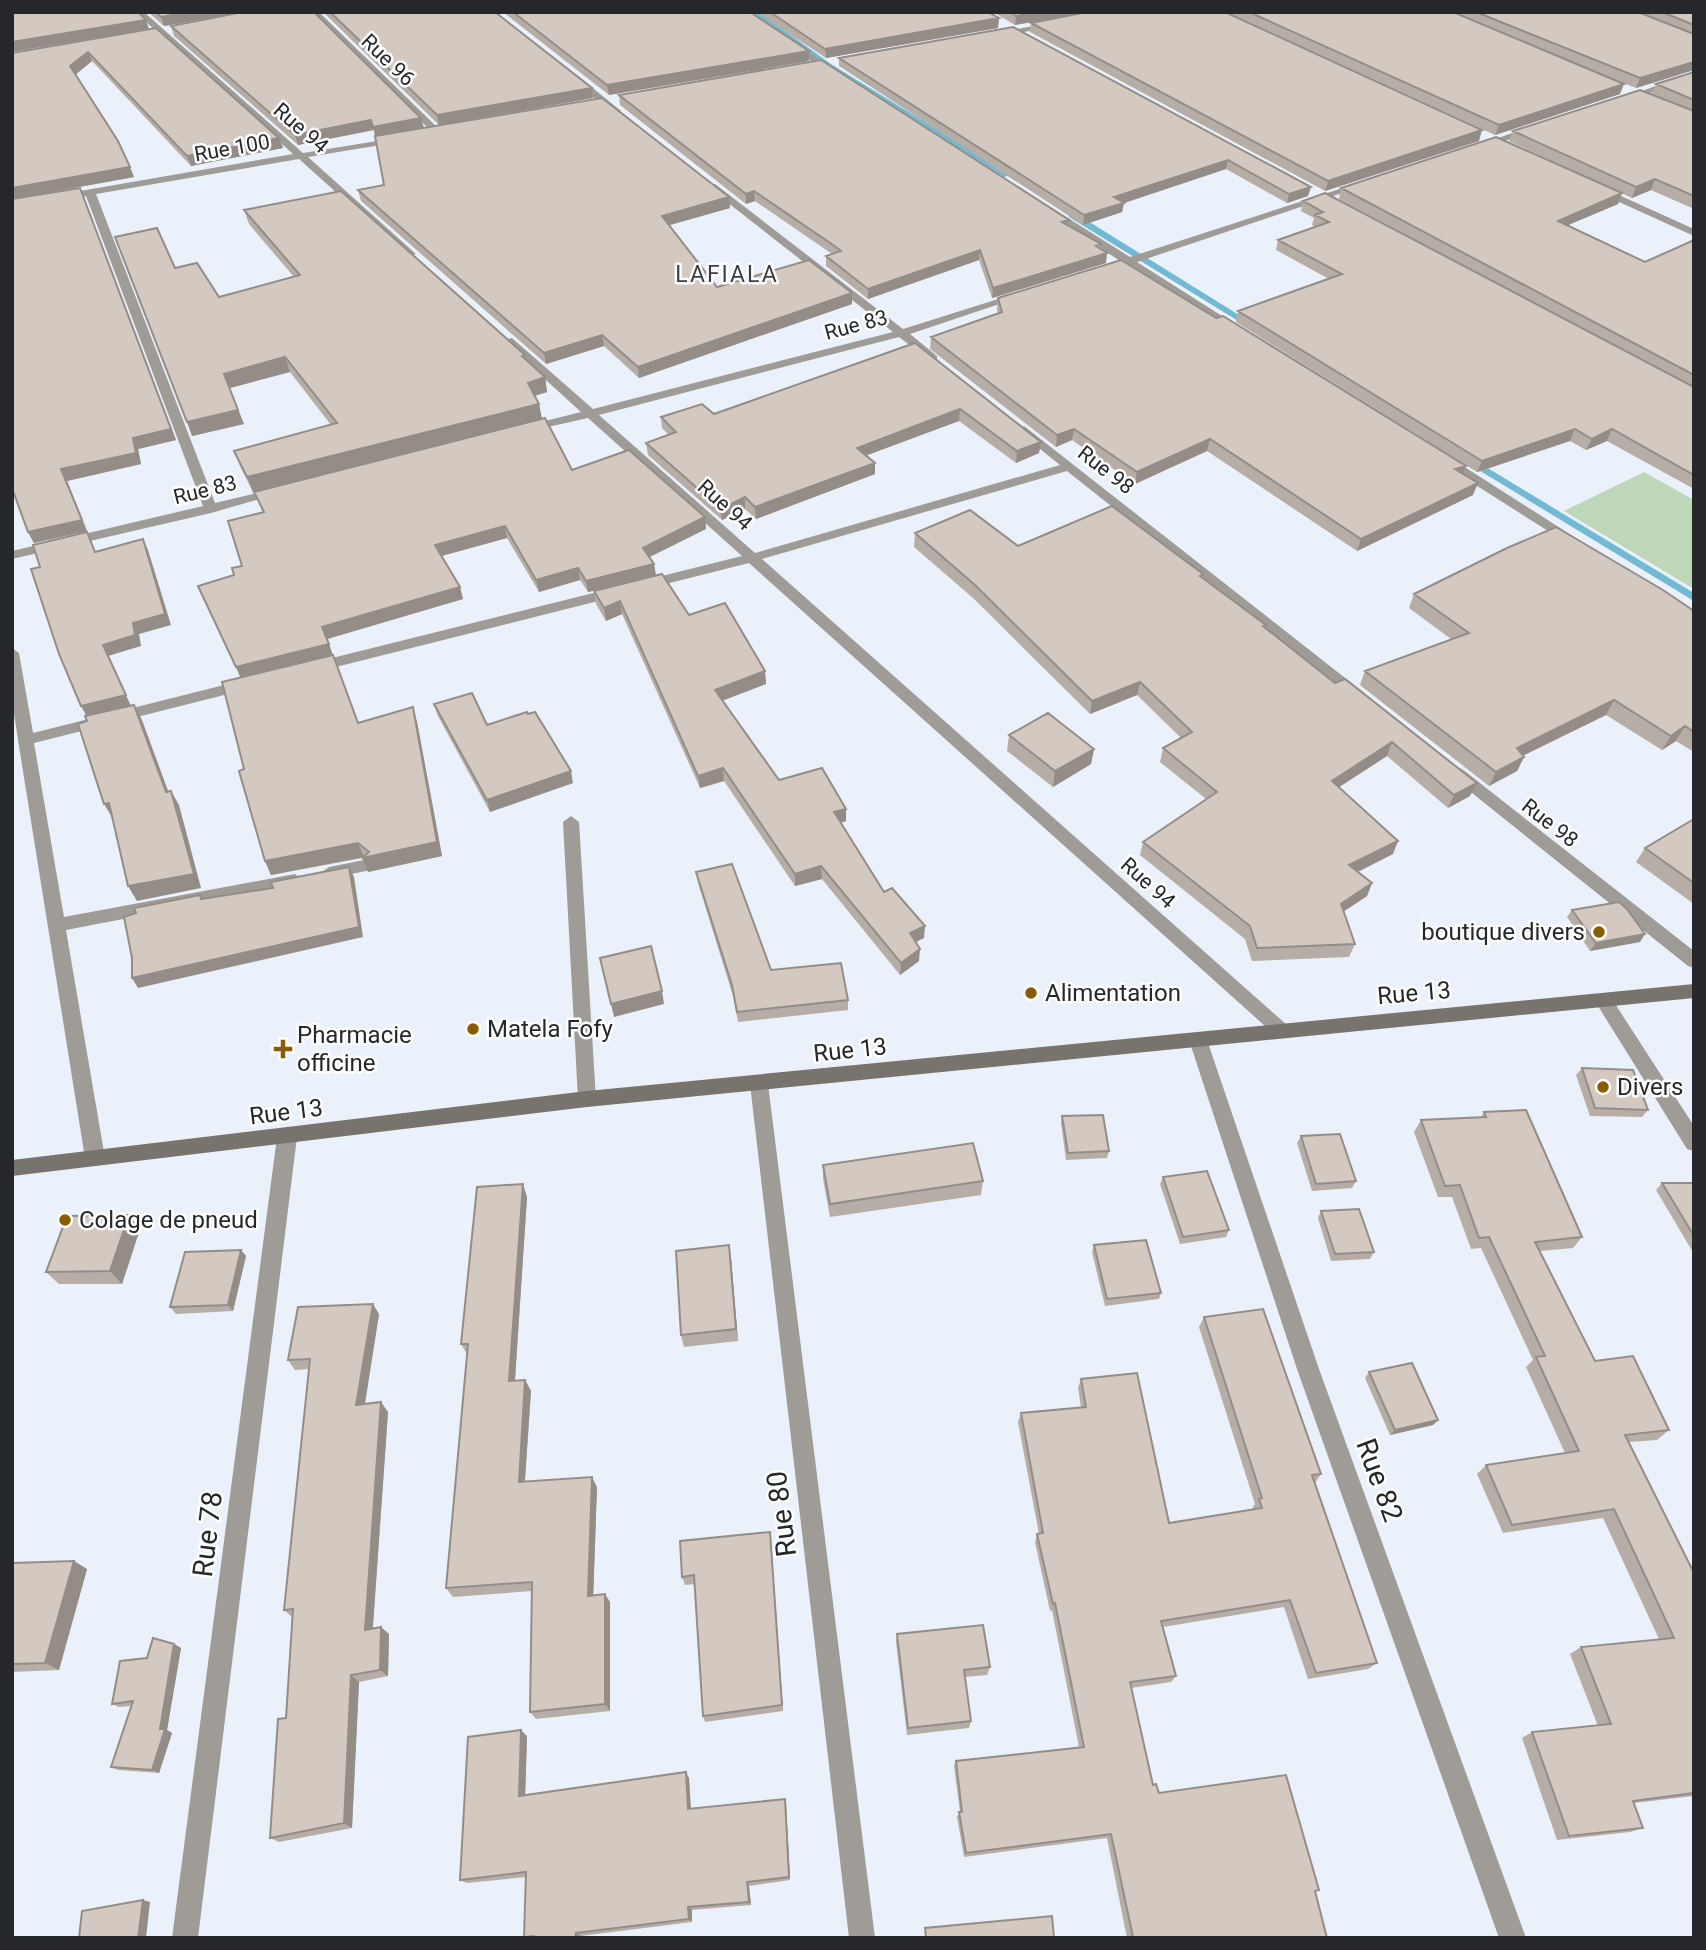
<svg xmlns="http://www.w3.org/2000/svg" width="1706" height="1950" font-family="Roboto,sans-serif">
	<rect width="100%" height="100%" fill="#eaf1fb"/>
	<path fill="#bed7b8" d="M1644,472L1694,500V589L1564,511Z"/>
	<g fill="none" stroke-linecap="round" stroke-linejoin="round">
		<path fill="#72b9d3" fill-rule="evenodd" d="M751,12H759L831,64L1011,175L1004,177L827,66Z
			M1069,213H1075L1255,325L1248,327L1069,217Z
			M1471,458L1694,593V601L1467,463V459Z"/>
		<path fill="#9f9b97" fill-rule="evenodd" d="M135,12H144L303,153L402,137V141L399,142L308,157L416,254L407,256L299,159L96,194L215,503L278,488L284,492L211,513L12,559V551L203,506L86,196L61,200L57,199V195L293,154Z
			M310,12H319L440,130V134H434Z
			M1054,22L1057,26L996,37L992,34Z
			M786,40H792L840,74L833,76L786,44Z
			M1694,72V78L1627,101L1620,99Z
			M572,76H578L621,111V115H615L572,80Z
			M1534,125L1537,126V130L1484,148L1476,146Z
			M1358,183L1366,185L1137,262L1241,328L1243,330L1237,333L1127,265L1101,271V267L1120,261L1043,210L1052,208L1130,257Z
			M709,184H715L903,329L1014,294L1023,296L910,334L937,356V360H929L899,337L599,415L755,553L1060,465L1020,433L1018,430L1024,426L1363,692L1365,695L1363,698H1353L1067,471L762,559L1287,1025L1290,1030L1287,1035L1281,1037L1275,1035L749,563L312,673L307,671L305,668L307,665L312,663L742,556L588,418L521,433V427L581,412L502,340L512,338L593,409L893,332L709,188Z
			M1595,187H1601L1694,229V236L1595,191Z
			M1445,456L1449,457L1579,540L1572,544L1567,543L1441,463V457Z
			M12,648L19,653L33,733L244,680L251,685L244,690L34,743L64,917L295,874L303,880L295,886L66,930L105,1158L102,1164L95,1166L88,1164L85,1158L18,740L12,700Z
			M1457,768L1462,769L1694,951V968L1688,966L1452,777L1449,773L1452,769Z
			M571,816L579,822L596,1099L594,1105L587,1107L580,1105L578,1099L563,822Z
			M364,860L372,866L370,870L329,879L321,873L329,867Z
			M1604,994L1610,996L1694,1126V1151L1687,1149L1598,1006L1595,1001L1598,996Z
			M1198,1033L1204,1035L1207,1040L1319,1369L1526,1938H1499L1297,1369L1189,1040L1192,1035Z
			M759,1076L766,1079L768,1084L875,1938H849L750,1084L752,1079Z
			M287,1129L294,1131L297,1137L198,1938H172L277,1137L280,1131Z"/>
		<path fill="#78736d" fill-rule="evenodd" d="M1694,984V998L587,1107L12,1176V1160L587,1091Z"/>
	</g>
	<path fill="#b6ada6" d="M148,12H314L423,128L730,208L669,225L717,287L852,304L639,378L604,346L546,364L361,201L358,190L384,185L374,130L298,145L174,36L171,26L222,16L164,26Z
		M323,12H495L592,88L593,98L439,125Z
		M503,12H750L809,61L609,95Z
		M756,12H988L999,18L998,28L826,58Z
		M993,12H1225L1479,141L1325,191L1030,32L1031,23L1052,19L1015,25Z
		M1227,12H1694V70L1636,88L1576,64L1620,94L1495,135Z
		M1013,27L1308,196L1287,203L1226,169L1124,203L1122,212L1083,225L839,66V58Z
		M156,28L279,138L283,148L191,166L92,61L75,74L118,141L134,177L14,199L80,188L176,440L138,449L141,464L67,481L87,531L34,543L28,532L12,488V53Z
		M1694,72V209L1651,190L1632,198L1509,141L1513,131L1652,94L1656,84Z
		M619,95L1068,225L1101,244L1100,248L1106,263L992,298L979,260L868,299L826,266V256L832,254L755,201L746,204L620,105Z
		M1341,188L1622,193L1618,204L1568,225L1645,262L1694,240V489L1607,441L1586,450L1570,441L1477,472L1236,322L1238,311L1329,279L1276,250L1278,240L1315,227L1312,225L1314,218L1301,211L1303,201L1526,299L1339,199Z
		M244,210L526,360L545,377L547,392L535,396L539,404L542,419L253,492L240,466L234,451L331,425L290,372L230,388L244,424L192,436L175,268L219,297L294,277L249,224Z
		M998,298L1216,318L1466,466L1462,474L1473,495L1357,551L1207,451L1135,484L1072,440L1056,447L930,349L931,337L998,313L997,310Z
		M915,343L1041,442L1039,453L1016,463L959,421L866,455L875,463V474L756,519L745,509L722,520L648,455L646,443L669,435L662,428L661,417L714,414Z
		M572,470L705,517L706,529L650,557L654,564L656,576L588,592L580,580L539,592L507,538L441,556L460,587L463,599L327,639L358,723L417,722L442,856L368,872L362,858H363L271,875L265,861L244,769L241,678L198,586L234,575L242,566L263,512L254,492Z
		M915,533L1018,546L1203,574V577L1266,625L1265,628L1470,796L1448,808L1387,756L1339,787L1393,854L1357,872L1372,883L1367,896L1343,912L1355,944L1349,957L1252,961L1245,939L1140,855L1143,842L1206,799L1160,762L1163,748L1181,738L1137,695L1090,714L973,598L914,547Z
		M594,591L689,615L765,671L766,684L722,701L779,780L846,821L841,823L884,892L924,938L916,942L919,961L900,975L822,879L795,886L724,781L700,788L622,614L606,621L596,604Z
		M1414,594L1694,611V752L1676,741L1662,750L1606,715L1523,755L1524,757L1517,771L1489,786L1360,685L1365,671L1451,639L1409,608Z
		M434,704L487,725L573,783L490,812L438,716Z
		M1009,735L1094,749L1091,764L1053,787L1007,751Z
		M1694,819V904L1636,862L1645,848Z
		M696,872L771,970L848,1000V1010L738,1022L733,996L698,883Z
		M1572,910L1640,942L1590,951L1567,917Z
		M1582,1068L1648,1110L1642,1117L1590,1116L1576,1075Z
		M1484,1112L1582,1237L1573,1248L1540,1251L1595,1361L1669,1430L1657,1440L1629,1442L1694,1573V1796L1634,1803L1643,1828L1630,1832L1557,1840L1522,1738L1532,1732L1598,1726L1570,1654L1581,1647L1659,1639L1603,1518L1503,1533L1477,1474L1486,1465L1565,1453L1526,1367L1533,1360L1481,1248L1471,1249L1452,1197H1438L1414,1132L1421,1120L1481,1117Z
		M1062,1116L1109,1151L1107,1158L1066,1160L1061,1123Z
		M1301,1136L1356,1181L1352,1188L1312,1191L1297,1143Z
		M823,1165L983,1181L981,1195L830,1217L823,1179Z
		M1163,1177L1229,1230L1226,1237L1180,1244L1160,1184Z
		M1662,1183H1694V1254L1656,1190Z
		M527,1197L515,1381L525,1380L531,1391L525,1481L597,1487L593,1595L610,1602V1711L536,1719L530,1712L532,1591L453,1597L446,1588L467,1354L461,1344Z
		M1321,1211L1374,1252L1370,1259L1331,1261L1318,1218Z
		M140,1229L122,1284H59L46,1272Z
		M1094,1245L1161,1293L1159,1299L1105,1306L1092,1252Z
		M241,1250L246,1256L233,1311L176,1314L170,1307Z
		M731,1258L738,1341L684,1347L681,1335Z
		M379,1314L365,1404L388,1412L373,1628L389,1634L388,1676L359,1682L352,1828L279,1842L270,1838L286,1718L292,1617L284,1610L309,1369L295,1370L288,1360Z
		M1204,1317L1321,1474L1315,1483L1377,1663L1368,1669L1308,1679L1284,1607L1163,1627L1176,1676L1171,1682L1131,1688L1153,1785L1159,1793L1319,1890L1315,1892L1327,1938H1127L1107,1838L964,1857L957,1817L960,1812L954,1766L956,1761L1079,1747L1052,1610L1050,1611L1035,1542L1037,1534H1039L1018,1422L1021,1413L1081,1407L1078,1388L1081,1379L1169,1523L1253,1510V1507L1255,1504L1199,1327Z
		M1369,1372L1438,1420L1433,1425L1390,1435L1365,1378Z
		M770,1532L783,1711L705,1722L703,1716L695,1584L685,1585L682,1577Z
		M12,1563L87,1569L59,1670L12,1672Z
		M897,1634L990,1667L987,1675L965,1677L971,1721L969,1728L907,1735L896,1642Z
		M174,1644L181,1648L167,1730L172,1733L159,1773L118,1770L111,1767L131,1706L119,1707L112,1704L147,1658Z
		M527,1736L525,1795L689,1778L691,1808L786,1804L790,1880L749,1886L751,1905L692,1910V1922L581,1936V1938L524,1937L526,1877L467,1883L460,1880Z"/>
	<path fill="#948d87" d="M187,12H246L164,26L161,17Z
		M1036,12H1089L1015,25L1016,16Z
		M999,18L998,28L826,58L825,49Z
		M146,20L149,29L12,52V42Z
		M809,51V61L609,95L607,85Z
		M88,52L92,61L74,76L70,66Z
		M1694,62V70L1636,88L1640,78Z
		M1624,84L1620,94L1495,135L1499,125Z
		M592,88L593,98L439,125L437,115Z
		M421,118L424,128L375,137L374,130L298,145L295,135L371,120Z
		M1482,130L1479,141L1325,191L1328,181Z
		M279,138L283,148L191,166L187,156Z
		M1228,160L1226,169L1124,203L1122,212L1083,225L1084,215L1114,197Z
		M130,167L134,177L12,199V188Z
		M1655,179L1651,190L1632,198L1636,187Z
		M1311,187L1308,196L1287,203L1289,194Z
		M80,188L176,440L138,449L141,464L67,481L87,531L34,543L28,532L61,469Z
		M754,191L755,201L746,204V194Z
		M1622,193L1618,204L1554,231L1558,221Z
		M729,197L730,208L663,227L662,216Z
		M980,250L979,260L868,299V289Z
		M1107,253L1106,263L992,298L993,288Z
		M852,293V304L639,378L638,367Z
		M602,335L604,346L546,364L544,353Z
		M285,357L290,372L230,388L224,374Z
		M545,377L547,392L530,397L528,383Z
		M539,404L542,419L253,492L247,477Z
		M960,409L959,421L857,459V448Z
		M238,410L244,424L192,436L187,422Z
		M1074,429L1072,440L1056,447L1057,435Z
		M1575,429L1570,441L1477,472L1482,461Z
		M1612,429L1607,441L1586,450L1592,439Z
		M1210,439L1207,451L1135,484L1137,472Z
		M1041,442L1039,453L1016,463L1017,451Z
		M875,463V474L756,519L755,507Z
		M1466,466L1461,478L1455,469Z
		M1478,483L1473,495L1357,551L1361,539Z
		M745,497V509L722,520L721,509Z
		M705,517L706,529L645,559L643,548Z
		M505,526L507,538L438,557L435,545Z
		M143,539L148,550L171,625L139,634L141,646L108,656L131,706L87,717L81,706L103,645L133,623Z
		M654,564L656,576L588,592L586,581Z
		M578,568L580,580L539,592L536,580Z
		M460,587L463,599L327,639L322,627Z
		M620,601L622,614L606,621L604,608Z
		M329,644L333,656L241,679L236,667Z
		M765,671L766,684L716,703L715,690Z
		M1140,682L1137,695L1090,714L1092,701Z
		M1614,700L1606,715L1510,762L1517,748Z
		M134,705L142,720L174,807L166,792Z
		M413,707L417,722L442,856L368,872L362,858L437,842Z
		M1685,726L1676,741L1662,750L1671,736Z
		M1392,742L1387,756L1327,795L1332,781Z
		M1094,749L1091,764L1053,787L1055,771Z
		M1524,757L1517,771L1489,786L1496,772Z
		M723,768L724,781L700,788L698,776Z
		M571,771L573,783L490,812L487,800Z
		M1477,783L1470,796L1448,808L1454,795Z
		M171,791L179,805L201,888L137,901L128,886Z
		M109,803L113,819L104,804Z
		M846,809V821L834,825V812Z
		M1398,841L1393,854L1344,879L1349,865Z
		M358,843L364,857L271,875L265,861Z
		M821,866L822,879L795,886V874Z
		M349,867L354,877L363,937L138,988L132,978Z
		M1372,883L1367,896L1335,917L1341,904Z
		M925,926L924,938L909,945L910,933Z
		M1645,934L1640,942L1590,951L1596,943Z
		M920,949L919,961L900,975L901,963Z
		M662,991L664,1004L614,1017L611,1004Z
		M523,1184L527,1197L514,1393L509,1381Z
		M129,1215L140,1229L122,1284L110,1271Z
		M729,1245L731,1258L738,1341L736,1329Z
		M241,1250L246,1256L233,1311L228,1305Z
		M373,1304L379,1314L363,1415L356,1405Z
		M525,1380L531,1391L524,1492L519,1482Z
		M381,1402L388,1412L372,1637L365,1630Z
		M1438,1420L1433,1425L1390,1435L1395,1430Z
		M592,1477L597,1487L593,1604L588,1596Z
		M770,1532L771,1541L783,1711L782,1705Z
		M74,1561L87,1569L59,1670L45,1663Z
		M605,1594L610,1602V1711L605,1704Z
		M381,1627L389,1634L388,1676L380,1670Z
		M174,1644L181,1648L167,1730L172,1733L159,1773L152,1770Z
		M351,1675L359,1682L352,1828L344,1823Z
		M521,1730L527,1736L525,1801L519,1796Z
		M686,1772L689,1778L691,1813L688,1809Z
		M785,1799L786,1804L790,1880L789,1877Z
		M747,1882L749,1886L751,1905L749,1902Z
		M143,1900L150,1902L146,1938H138Z
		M688,1907L692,1910V1922L689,1919Z
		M576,1933L581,1936V1938H575Z"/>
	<path fill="#d4c9c1" stroke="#948d87" stroke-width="2" d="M12,12H138L146,20L12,42Z
		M156,12H187L161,17Z
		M243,12H314L421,118L373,127L371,120L295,135L171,26Z
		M330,12H495L592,88L437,115Z
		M513,12H750L809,51L607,85Z
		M770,12H988L999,18L825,49Z
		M1010,12H1036L1016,16Z
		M1087,12H1225L1482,130L1328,181L1031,23Z
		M1249,12H1453L1624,84L1499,125Z
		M1476,12H1638L1694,34V62L1640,78Z
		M1662,12H1694V25Z
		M1013,27L1311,187L1289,194L1228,160L1114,197L1124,203L1084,215L839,58Z
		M156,28L279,138L187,156L88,52L70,66L118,141L130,167L12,188V53Z
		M821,60L1069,220L1062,222L1101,244L1096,246L1107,253L993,288L980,250L868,289L826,256L841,251L836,247L754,191L746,194L619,95Z
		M1694,72V100L1656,84Z
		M1640,90L1694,111V196L1655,179L1636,187L1513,131Z
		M602,98L729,197L662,216L717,287L809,260L852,293L638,367L602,335L544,353L358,190L384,185L375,136Z
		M1496,137L1622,193L1558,221L1645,262L1694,240V375L1341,188Z
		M80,188L171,429L133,438L136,453L61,469L82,520L28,532L12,488V199Z
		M341,191L525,355L522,356L545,377L528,383L539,404L247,477L234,451L337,423L285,357L224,374L238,410L187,422L115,237L157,228L175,268L197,263L219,297L300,275L244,210Z
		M1325,193L1694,387V475L1612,429L1592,439L1575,429L1482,461L1238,311L1342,274L1278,240L1329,222L1315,215L1323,212L1303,201Z
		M1121,260L1216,318L1223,316L1466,466L1455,469L1478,483L1361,539L1210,439L1137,472L1074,429L1057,435L931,337L1002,312L998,298Z
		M915,343L1041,442L1017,451L960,409L857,448L875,463L755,507L745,497L721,509L646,443L676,432L661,417L702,404L714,414Z
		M545,418L572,470L629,450L705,517L643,548L654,564L586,581L578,568L536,580L505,526L435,545L460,587L322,627L329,644L236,667L198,586L234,575L232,568L242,566L228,521L264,512L254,492Z
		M1112,506L1203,574L1200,576L1266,625L1263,626L1335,683L1345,679L1477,783L1454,795L1392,742L1332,781L1398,841L1349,865L1372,883L1341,904L1355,944L1257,948L1250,926L1143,842L1217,792L1163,748L1192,732L1140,682L1092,701L975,585L915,533L970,510L1018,546Z
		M1556,527L1663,590L1694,611V732L1685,726L1671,736L1614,700L1517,748L1524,757L1496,772L1365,671L1469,633L1414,594L1507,548Z
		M87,532L95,552L143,539L165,614L133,623L135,635L103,645L126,695L81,706L59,654L31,569L40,567L33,545Z
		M662,574L689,615L725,603L765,671L715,690L779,780L822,768L846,809L834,812L884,892L892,888L925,926L910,933L920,949L901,963L821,866L795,874L723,768L698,776L620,601L604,608L594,591Z
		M333,655L358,723L413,707L437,842L362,858L369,852L358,843L265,861L239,771L244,769L222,682Z
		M472,693L487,725L527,712L528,714L535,712L571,771L487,800L434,704Z
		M134,705L166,792L171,791L194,874L128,886L109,803L104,804L78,724L87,721L85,716Z
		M1048,713L1094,749L1055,771L1009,735Z
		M1694,819V883L1645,848Z
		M732,864L771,970L841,963L848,1000L737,1012L732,985L696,872Z
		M349,867L359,927L132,978V958L124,917L136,913L134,908L200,895L201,899L273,888L271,882Z
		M1619,902L1627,909L1645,934L1596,943L1572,910Z
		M651,946L662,991L611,1004L600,958Z
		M1582,1068L1633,1070L1648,1110L1595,1108Z
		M1526,1110L1582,1237L1535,1242L1595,1361L1633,1356L1669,1430L1625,1435L1694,1573V1793L1633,1801L1643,1828L1569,1836L1532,1732L1611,1724L1581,1647L1674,1638L1614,1509L1512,1525L1486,1465L1579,1451L1536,1357L1545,1356L1489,1237L1479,1238L1460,1185L1445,1186L1421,1120L1486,1117L1484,1112Z
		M1103,1115L1109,1151L1068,1153L1062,1116Z
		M1340,1134L1356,1181L1316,1184L1301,1136Z
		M973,1143L983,1181L830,1204L823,1165Z
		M1207,1171L1229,1230L1183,1237L1163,1177Z
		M1662,1183H1694V1236Z
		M523,1184L509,1381L525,1380L519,1482L592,1477L588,1596L605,1594V1704L530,1712L532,1582L446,1588L468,1344H461L477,1187Z
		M1359,1209L1374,1252L1335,1254L1321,1211Z
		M129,1215L110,1271L46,1272L67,1216Z
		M1146,1240L1161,1293L1107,1299L1094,1245Z
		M729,1245L736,1329L681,1335L676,1251Z
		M241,1250L228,1305L170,1307L185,1252Z
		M373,1304L356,1405L381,1402L365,1630L381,1627L380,1670L351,1675L344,1823L270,1838L278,1719L286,1718L293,1609L284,1610L310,1359L288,1360L298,1307Z
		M1263,1309L1321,1474L1312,1475L1377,1663L1316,1673L1290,1600L1161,1621L1176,1676L1130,1682L1153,1785L1156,1784L1159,1793L1286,1775L1319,1890L1315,1891L1327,1938H1126L1133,1937L1111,1834L966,1853L959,1812H962L956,1761L1084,1747L1055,1603L1053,1604L1037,1534L1043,1533L1021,1413L1086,1407L1081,1379L1137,1373L1169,1523L1262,1508L1259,1499L1262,1498L1204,1317Z
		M1412,1363L1438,1420L1395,1430L1369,1372Z
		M770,1532L782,1705L703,1716L694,1575L682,1577L680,1541Z
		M74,1561L45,1663L12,1664V1563Z
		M983,1625L990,1667L964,1670L971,1721L908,1728L897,1634Z
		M153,1638L174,1644L160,1729H165L152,1770L111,1767L133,1701L112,1704L120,1661L147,1658Z
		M521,1730L519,1796L686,1772L688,1809L785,1799L789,1877L747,1882L749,1902L688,1907L689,1919L576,1933L575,1938H534V1936L524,1937L526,1872L460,1880L468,1737Z
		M143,1900L138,1938H79L82,1911Z
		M1052,1916L1054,1938H926L925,1928Z"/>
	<g fill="#895c00" stroke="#fff" stroke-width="2.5">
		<circle cx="1599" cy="932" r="7"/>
		<circle cx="1031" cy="993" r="7"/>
		<circle cx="473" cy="1029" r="7"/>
		<path d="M279.5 1038.5h7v7h7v7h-7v7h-7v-7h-7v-7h7z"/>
		<circle cx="1603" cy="1087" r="7"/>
		<circle cx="65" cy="1220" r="7"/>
	</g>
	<g text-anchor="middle" stroke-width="5" stroke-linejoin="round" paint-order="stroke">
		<g font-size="21" fill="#25272b" stroke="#fff">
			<text transform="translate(388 60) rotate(44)" y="7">Rue 96</text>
			<text transform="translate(301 128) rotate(41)" y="7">Rue 94</text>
			<text transform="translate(232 148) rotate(-10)" y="7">Rue 100</text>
			<text transform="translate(856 325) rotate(-15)" y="7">Rue 83</text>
			<text transform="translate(1106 470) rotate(38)" y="7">Rue 98</text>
			<text transform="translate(205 490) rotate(-14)" y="7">Rue 83</text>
			<text transform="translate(725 505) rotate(42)" y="7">Rue 94</text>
			<text transform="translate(1550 823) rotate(38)" y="7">Rue 98</text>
			<text transform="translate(1148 883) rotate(42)" y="7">Rue 94</text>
		</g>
		<g font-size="23" letter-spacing="2" fill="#393f47" stroke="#fff">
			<text x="727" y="282">LAFIALA</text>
		</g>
		<g font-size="24" fill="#25272b" stroke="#fff" text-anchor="start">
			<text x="1585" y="940" text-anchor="end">boutique divers</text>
			<text x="1045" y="1001">Alimentation</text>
			<text x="487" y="1037">Matela Fofy</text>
			<text x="297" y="1043">Pharmacie<tspan x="297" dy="28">officine</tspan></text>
			<text x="1617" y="1095">Divers</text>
			<text x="79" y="1228">Colage de pneud</text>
		</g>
		<g font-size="24" fill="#25272b" stroke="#fff">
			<text transform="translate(1414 993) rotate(-5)" y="8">Rue 13</text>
			<text transform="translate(850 1050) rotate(-6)" y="8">Rue 13</text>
			<text transform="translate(286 1112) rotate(-7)" y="8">Rue 13</text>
		</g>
		<g font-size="28" fill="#25272b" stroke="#fff">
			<text transform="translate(1380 1480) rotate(70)" y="10">Rue 82</text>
			<text transform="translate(781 1514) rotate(-97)" y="10">Rue 80</text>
			<text transform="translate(207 1534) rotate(-83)" y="10">Rue 78</text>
		</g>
	</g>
	<rect width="1706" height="1950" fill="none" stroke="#25272b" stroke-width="28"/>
</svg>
